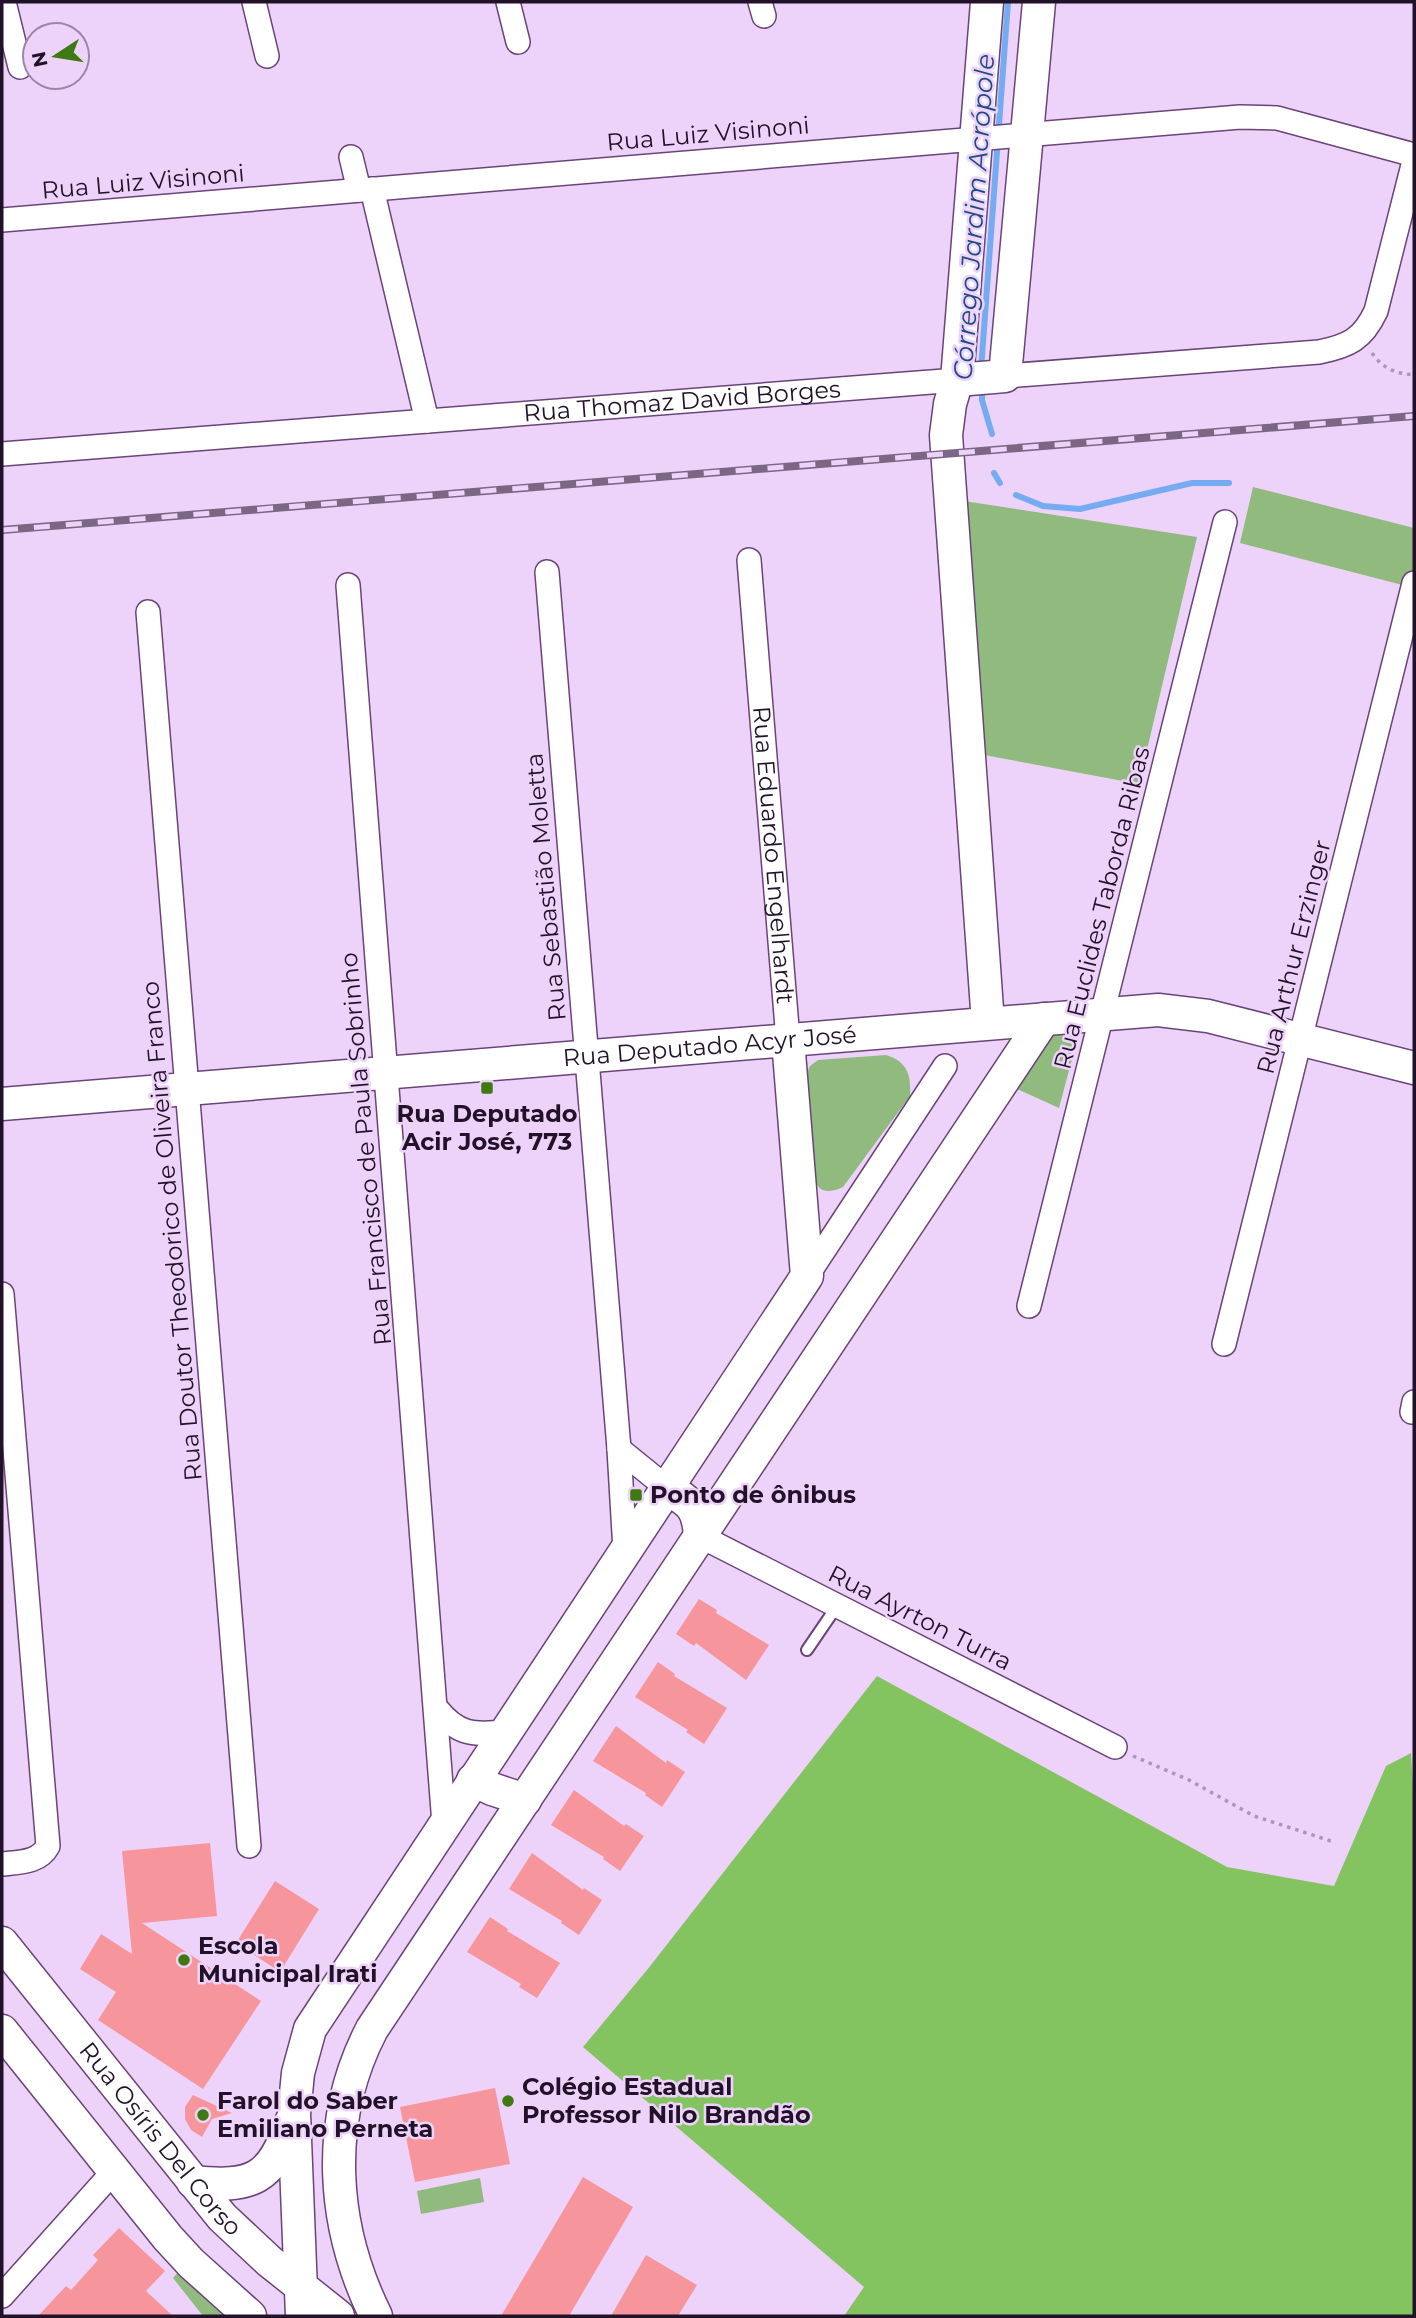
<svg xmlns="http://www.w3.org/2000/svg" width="1416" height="2318" font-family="Montserrat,sans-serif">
	<rect width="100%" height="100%" fill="#edd3f9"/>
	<path fill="#91ba7e" d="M1253,487L1414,528V588L1240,543Z
		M964,501L1197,537L1139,784L984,755Z
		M1079,1033L1059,1108L1015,1088L1048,1036Z
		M886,1055C908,1062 911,1075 910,1096L843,1187C829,1193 819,1194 814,1178L806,1075L810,1066L818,1060Z
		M480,2178L484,2202L421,2214L417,2191Z
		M180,2270L230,2316H203L173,2278Z"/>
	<path fill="#83c360" d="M877,1676L1227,1867L1334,1886L1386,1766L1411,1753L1414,1803V2316H844L864,2287L583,2047L647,1970Z"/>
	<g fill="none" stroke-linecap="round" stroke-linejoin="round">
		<path stroke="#75abf1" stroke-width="6" d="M981,370L1008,2
			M982,388V400L992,434
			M994,473L1000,483
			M1016,495L1043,506L1080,509L1192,483H1229"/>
	</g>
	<path fill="#f7959c" d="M699,1599L717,1610L716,1613L769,1645L746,1680L696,1643L694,1646L676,1634Z
		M658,1662L675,1674L674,1676L727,1708L704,1744L686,1732L688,1730L635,1697Z
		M616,1726L666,1763L667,1760L685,1772L662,1807L645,1795L646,1793L593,1761Z
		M574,1790L624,1826L626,1824L644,1836L620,1871L603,1859L604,1857L551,1825Z
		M210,1843L217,1916L142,1923L261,2001L203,2089L98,2020L116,1992L80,1969L101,1934L132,1954L122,1851Z
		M532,1853L583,1890L584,1888L602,1900L579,1935L561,1923L562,1921L509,1889Z
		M275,1881L319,1909L280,1972L236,1943Z
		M490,1917L508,1929L507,1931L560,1963L537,1998L519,1987L521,1984L467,1952Z
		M495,2088L510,2164L415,2182L400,2107Z
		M193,2095L232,2113L212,2119L202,2137L191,2130L185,2119V2107Z
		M583,2177L633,2207L569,2316H501Z
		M119,2228L165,2271L146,2291L173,2316H38L66,2286L71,2290L98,2260L93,2255Z
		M646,2255L697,2285L678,2316H611Z"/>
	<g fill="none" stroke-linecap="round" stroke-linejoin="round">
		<defs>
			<path id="lane" d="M807,1650L837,1606"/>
			<g id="street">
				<path d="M4,2L20,67"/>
				<path d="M254,2L267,56"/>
				<path d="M508,2L518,42"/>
				<path d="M760,2L764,16"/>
				<path d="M351,157L359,190"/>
				<path d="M372,189L427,421"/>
				<path d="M2,220L1240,117L1277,118L1414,155"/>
				<path d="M1005,376L1319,352C1349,346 1363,339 1376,311L1414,161"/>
				<path id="s1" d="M2,454L957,380"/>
				<path id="s2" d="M749,560L788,1040"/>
				<path d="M547,572L619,1449L625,1551"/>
				<path d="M348,585L444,1824"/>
				<path d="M148,612L249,1846"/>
				<path d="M807,1276L945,1066"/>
				<path d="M2,1294L48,1846C39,1863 19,1862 2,1864"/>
				<path d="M1029,1306L1225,522"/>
				<path d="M1224,1344L1414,583"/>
				<path d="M1412,1412L1414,1402"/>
				<path d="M619,1449L667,1488"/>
				<path d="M700,1536L1115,1747"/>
				<path d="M437,1709C458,1735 473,1735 505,1732"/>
				<path d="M2,2296L114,2171"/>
			</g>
			<g id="secondary">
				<path d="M987,2L957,380L950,404L946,435L988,1023"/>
				<path d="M957,380L1005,376L1039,2"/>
				<path id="s3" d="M2,1104L1158,1010L1208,1016L1414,1068"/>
				<path d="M667,1488C691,1503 698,1507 700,1536"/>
				<path d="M473,1780L492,1789L525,1800"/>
				<path id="s4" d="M2,1943L222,2217L269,2261L338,2316"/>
				<path d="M2,2031L168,2238L191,2263L250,2316"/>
				<path d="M193,2182C252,2188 272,2180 291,2122"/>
				<path d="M302,2316L294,2114L298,2073L310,2029L807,1276L788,1040"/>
				<path d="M376,2316C331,2225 324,2121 372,2029L1044,1019"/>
			</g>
		</defs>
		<use href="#lane" stroke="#6a4479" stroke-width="14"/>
		<use href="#street" stroke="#6a4479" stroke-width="26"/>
		<use href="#secondary" stroke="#6a4479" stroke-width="35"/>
		<path stroke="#ac95b6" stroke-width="3.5" stroke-dasharray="3.5 5" stroke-linecap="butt" d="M1372,353C1383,369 1395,373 1414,375
			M1133,1756L1189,1780L1254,1816L1334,1842"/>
		<use href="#lane" stroke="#fff" stroke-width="10"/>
		<use href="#street" stroke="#fff" stroke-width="23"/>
		<use href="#secondary" stroke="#fff" stroke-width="32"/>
		<defs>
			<path id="rail" d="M2,530L1414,416"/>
		</defs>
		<use href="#rail" stroke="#7b6784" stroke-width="8"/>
		<use href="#rail" stroke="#edd3f9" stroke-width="5" stroke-dasharray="16" stroke-linecap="butt"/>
	</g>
	<g fill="#3e7911" stroke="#edd3f9" stroke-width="2.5">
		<rect x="480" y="1081" width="14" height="14" rx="3.5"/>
		<rect x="629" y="1488" width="14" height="14" rx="3.5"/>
		<circle cx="184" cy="1960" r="7"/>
		<circle cx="508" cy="2101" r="7"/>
		<circle cx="203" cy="2115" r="7"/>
	</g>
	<g text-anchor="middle" stroke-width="5" stroke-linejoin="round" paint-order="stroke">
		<g font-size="24" fill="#221229" stroke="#edd3f9">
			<text transform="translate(708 134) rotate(-5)" y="8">Rua Luiz Visinoni</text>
			<text transform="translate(143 182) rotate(-5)" y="8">Rua Luiz Visinoni</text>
			<text dy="8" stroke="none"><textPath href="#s1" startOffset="682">Rua Thomaz David Borges</textPath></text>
			<text dy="8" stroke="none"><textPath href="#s2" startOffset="296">Rua Eduardo Engelhardt</textPath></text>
			<text transform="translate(546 887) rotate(-95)" y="8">Rua Sebastião Moletta</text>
			<text transform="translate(1102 908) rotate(-76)" y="8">Rua Euclides Taborda Ribas</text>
			<text transform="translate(1294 957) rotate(-76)" y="8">Rua Arthur Erzinger</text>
			<text dy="8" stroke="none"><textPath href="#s3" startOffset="710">Rua Deputado Acyr José</textPath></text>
			<text transform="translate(366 1149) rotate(-95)" y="8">Rua Francisco de Paula Sobrinho</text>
			<text transform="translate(172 1231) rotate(-95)" y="8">Rua Doutor Theodorico de Oliveira Franco</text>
			<text transform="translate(920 1618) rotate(27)" y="8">Rua Ayrton Turra</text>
			<text dy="8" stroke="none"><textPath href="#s4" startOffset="252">Rua Osíris Del Corso</textPath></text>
		</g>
		<g font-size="24" font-weight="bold" fill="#221229" stroke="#edd3f9" text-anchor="start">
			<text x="487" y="1122" text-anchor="middle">Rua Deputado<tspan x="487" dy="28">Acir José, 773</tspan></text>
			<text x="650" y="1503">Ponto de ônibus</text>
			<text x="198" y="1954">Escola<tspan x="198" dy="28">Municipal Irati</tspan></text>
			<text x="522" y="2095">Colégio Estadual<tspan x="522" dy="28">Professor Nilo Brandão</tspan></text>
			<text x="217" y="2109">Farol do Saber<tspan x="217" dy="28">Emiliano Perneta</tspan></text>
		</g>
		<g font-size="26" font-style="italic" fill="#1d4a82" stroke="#edd3f9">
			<text transform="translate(974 217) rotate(-86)" y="9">Córrego Jardim Acrópole</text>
		</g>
	</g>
	<rect width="1416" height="2318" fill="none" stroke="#221229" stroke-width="7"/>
	<g transform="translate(56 56) rotate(258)"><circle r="33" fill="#edd3f9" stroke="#9c86a6" stroke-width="2"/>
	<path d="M0-5L12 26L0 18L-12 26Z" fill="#3e7911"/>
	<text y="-10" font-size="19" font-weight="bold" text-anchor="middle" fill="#221229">N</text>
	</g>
</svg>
